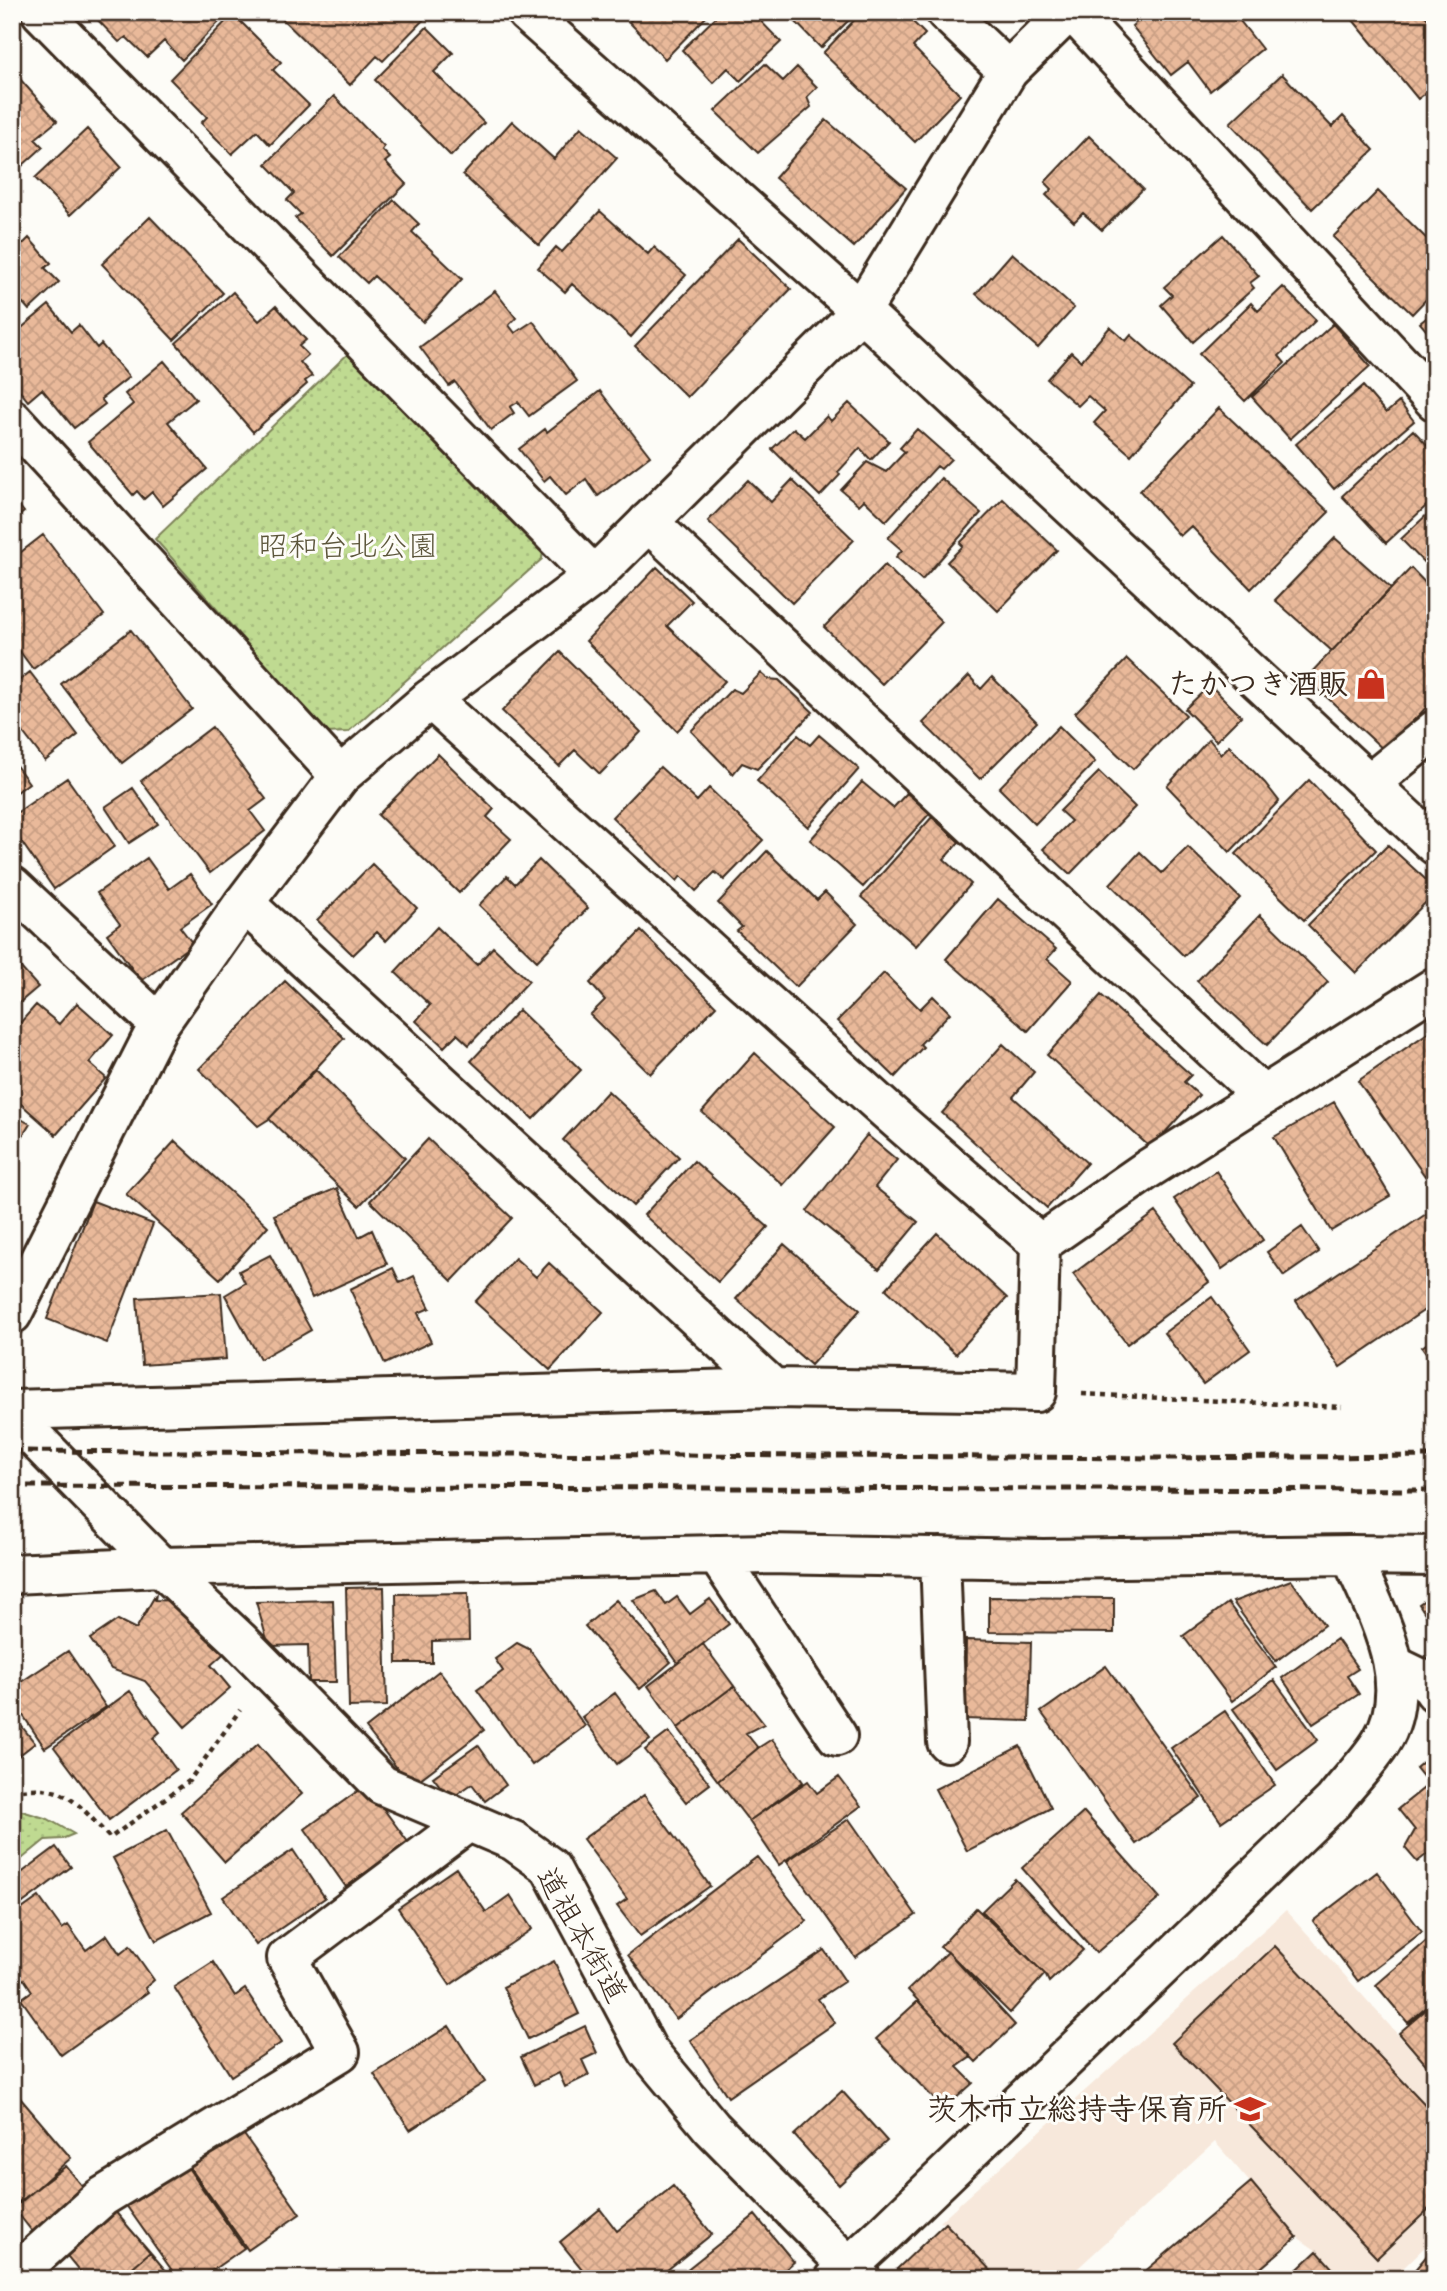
<svg xmlns="http://www.w3.org/2000/svg" width="1447" height="2291" font-family="Caveat,'Klee One',sans-serif">
	<defs>
		<pattern id="park-dots" width="8" height="8" patternUnits="userSpaceOnUse" patternTransform="scale(1.75)"><rect width="8" height="8" fill="#bfda91"/><path d="M2 2h.1M6 6h.1" fill="none" stroke="#a5bb7d" stroke-width="1.8" stroke-linecap="round"/></pattern>
		<pattern id="building-cross-hatch" width="8" height="8" patternUnits="userSpaceOnUse" patternTransform="scale(1.75)"><rect width="8" height="8" fill="#e9b99a"/><path d="M0 0l8 8M0 8l8-8" fill="none" stroke="#c99f84"/></pattern>
	</defs>
	<rect width="100%" height="100%" fill="#fdfcf7"/>
	<filter id="ink" filterUnits="userSpaceOnUse"><feTurbulence type="fractalNoise" baseFrequency=".0143" numOctaves="2"/><feDisplacementMap in="SourceGraphic" scale="14" xChannelSelector="R" yChannelSelector="G"/><feConvolveMatrix kernelMatrix="1 2 1 2 8 2 1 2 1" color-interpolation-filters="sRGB"/></filter>
	<g filter="url(#ink)">
		<path fill="#f7e8db" d="M1286,1910L1435,2076V2237L1392,2279H1342L1317,2251L1297,2237L1215,2142L1066,2279H999L945,2223L939,2222Z"/>
		<path fill="url(#park-dots)" stroke="#7d8258" stroke-width="2" d="M356,346L545,538L542,559L348,732L326,733L155,539Z
			M12,1808L48,1819L74,1834L62,1839L45,1840L12,1867Z"/>
		<path fill="url(#building-cross-hatch)" stroke="#3b2a1e" stroke-width="2" d="M90,12H217L223,18L182,60L164,41L147,57L126,37L119,42Z
			M275,12H431L383,61L377,56L350,85Z
			M639,12H711L665,59L629,22Z
			M721,12H752L781,42L740,81L728,68L713,83L682,50Z
			M786,12H857L821,48Z
			M862,12H903L925,34L913,47L960,95L915,142L823,53Z
			M1149,12H1233L1262,49L1210,91L1188,62L1171,75L1132,26Z
			M1362,12H1422L1435,27V85L1418,99L1353,20Z
			M233,14L281,62L273,70L309,105L270,145L257,131L232,154L201,123L207,117L170,79Z
			M427,27L453,53L434,72L484,123L451,156L375,80Z
			M765,64L783,81L797,67L817,87L807,97L811,107L758,153L715,111Z
			M12,70L57,121L35,139L43,147L12,175Z
			M1282,74L1332,127L1343,116L1374,150L1312,209L1230,123Z
			M334,96L384,147L382,150L390,158L385,162L406,184L333,256L295,218L301,214L287,200L294,193L266,164Z
			M826,120L906,188L854,247L775,178Z
			M512,121L554,159L581,127L617,158L539,245L463,175Z
			M87,129L121,167L70,215L35,178Z
			M1089,136L1143,189L1102,230L1083,213L1074,222L1046,195L1052,189L1045,182Z
			M1378,191L1435,247V290L1412,314L1333,237Z
			M394,200L419,224L412,232L462,279L423,322L374,276L367,283L339,257Z
			M600,211L648,254L654,247L686,275L631,337L572,284L565,292L538,268L556,247L562,252Z
			M150,217L223,293L174,340L102,264Z
			M14,235L23,244L29,238L51,263L45,268L59,282L29,310L23,303L12,312V236Z
			M1223,235L1259,276L1250,283L1254,288L1193,342L1161,305L1172,295L1164,287Z
			M738,239L791,289L687,397L635,346Z
			M1012,253L1074,308L1038,348L976,294Z
			M1283,287L1316,320L1279,356L1285,363L1245,401L1199,354L1251,303L1258,311Z
			M495,291L516,318L509,325L515,333L533,321L577,381L529,416L518,402L510,407L514,413L491,430L455,382L449,386L420,347Z
			M233,292L259,321L276,306L306,340L299,346L308,355L300,362L312,376L305,381L307,384L253,432L176,343Z
			M49,305L71,332L79,325L97,348L101,344L129,377L101,399L105,404L74,428L42,389L28,401L12,381V364L18,359L12,352V336Z
			M1435,311V341L1420,323Z
			M1333,324L1370,366L1290,439L1252,397Z
			M1110,327L1126,341L1131,335L1190,387L1131,455L1094,423L1105,411L1088,396L1078,406L1047,379L1071,352L1081,361Z
			M164,361L196,399L168,422L207,469L163,506L152,492L144,499L137,491L133,495L88,442L133,404L125,394Z
			M1363,386L1386,413L1399,402L1414,421L1334,489L1296,444Z
			M600,391L650,456L598,496L586,479L566,495L550,476L544,481L519,449L545,429L547,432Z
			M849,403L889,441L871,460L860,448L838,472L840,475L820,496L772,449L794,428L805,438L827,416L831,421Z
			M1219,408L1329,512L1251,589L1191,526L1180,536L1140,491Z
			M917,429L951,459L941,469L937,466L886,521L864,500L859,505L841,490L867,462L886,472L905,452L900,448Z
			M1413,430L1435,453V498L1386,543L1342,496Z
			M941,478L981,513L922,580L896,557L902,550L888,538Z
			M748,480L771,502L792,480L854,540L792,603L708,521Z
			M12,497L24,512L12,521Z
			M1003,499L1057,550L998,611L947,562L963,546L960,543Z
			M1435,507V574L1401,539Z
			M43,535L104,615L33,669L12,641V559Z
			M1335,538L1391,588L1332,651L1275,600Z
			M885,565L942,622L882,684L824,627Z
			M657,567L692,601L667,626L725,681L677,731L586,641Z
			M1411,568L1435,593V698L1385,751L1306,678Z
			M131,630L192,709L122,763L61,684Z
			M560,652L641,732L600,774L575,750L559,766L502,711Z
			M1127,659L1186,715L1133,769L1075,713Z
			M30,672L78,735L45,761L12,718V686Z
			M761,673L768,679L779,680L813,712L757,769L742,763L733,774L691,731L732,689L741,693Z
			M969,676L981,689L992,677L1037,722L980,779L923,723Z
			M1210,685L1241,716L1216,741L1185,709Z
			M1059,726L1095,762L1035,824L999,788Z
			M212,727L266,799L250,811L265,831L210,873L141,781Z
			M798,735L810,745L819,735L859,769L808,827L757,781Z
			M1209,739L1221,754L1229,746L1265,783L1279,801L1230,852L1167,786Z
			M438,754L494,809L487,817L511,839L459,893L378,815Z
			M12,760L29,783L12,796Z
			M660,767L697,801L709,788L763,840L724,880L715,872L696,891L681,876L677,881L612,817Z
			M1099,772L1135,807L1070,874L1043,849L1071,821L1060,811Z
			M67,778L115,846L54,889L12,828V816Z
			M1309,780L1376,850L1304,920L1236,854Z
			M862,782L893,808L907,793L930,813L863,887L810,840Z
			M133,788L158,824L129,843L105,807Z
			M932,817L959,842L944,859L971,884L916,946L861,897Z
			M1388,845L1435,888V893L1356,973L1308,925Z
			M1188,847L1240,898L1184,956L1110,884L1140,852L1162,873Z
			M767,851L817,900L825,892L857,924L796,987L737,931L742,927L718,903Z
			M147,858L169,889L190,874L212,904L180,927L193,944L141,981L107,934L120,924L97,893Z
			M539,860L588,908L537,961L479,905L507,876L515,884Z
			M372,864L417,908L386,941L377,932L353,955L317,920Z
			M998,899L1056,949L1047,959L1072,981L1028,1031L946,959Z
			M1260,915L1328,982L1267,1045L1197,981Z
			M437,927L477,965L493,947L529,981L469,1045L457,1034L444,1047L416,1021L430,1005L395,972Z
			M641,931L716,1006L650,1074L590,1015L605,1000L590,983Z
			M12,958L38,987L12,1009Z
			M884,973L920,1009L933,996L950,1013L920,1044L923,1047L895,1077L837,1021Z
			M285,981L344,1038L269,1119L258,1126L199,1069Z
			M1101,995L1191,1075L1184,1082L1199,1095L1151,1148L1047,1055Z
			M77,1003L113,1035L89,1063L106,1078L56,1135L12,1096V1032L36,1005L59,1024Z
			M519,1010L581,1070L533,1119L471,1061Z
			M1435,1028V1169L1425,1176L1358,1081Z
			M1003,1044L1034,1072L1013,1097L1087,1163L1047,1208L942,1113Z
			M755,1053L835,1127L783,1185L702,1112Z
			M316,1070L405,1158L359,1206L269,1119Z
			M608,1091L679,1157L633,1206L563,1140Z
			M1334,1102L1390,1196L1331,1231L1274,1137Z
			M12,1114L30,1124L12,1153Z
			M867,1135L897,1160L875,1187L918,1222L879,1269L807,1211Z
			M428,1139L512,1218L452,1281L370,1201Z
			M175,1141L268,1226L220,1279L126,1194Z
			M694,1161L768,1227L718,1282L644,1215Z
			M1216,1171L1263,1240L1222,1269L1174,1199Z
			M337,1188L359,1237L372,1230L387,1264L312,1298L274,1215Z
			M93,1201L153,1224L107,1343L47,1319Z
			M1435,1208V1303L1340,1367L1296,1301Z
			M1156,1212L1209,1282L1127,1344L1073,1274Z
			M1302,1227L1319,1252L1284,1276L1267,1252Z
			M937,1233L1007,1298L956,1354L886,1289Z
			M784,1244L860,1310L811,1365L736,1299Z
			M270,1255L311,1330L260,1359L225,1295L245,1283L239,1271Z
			M515,1258L536,1277L549,1263L603,1312L550,1370L475,1302Z
			M393,1268L400,1283L414,1276L430,1308L418,1313L431,1342L385,1364L350,1289Z
			M221,1293L226,1359L142,1365L137,1298Z
			M1212,1297L1250,1350L1203,1384L1164,1333Z
			M1435,1338V1365L1422,1347Z
			M1291,1580L1324,1625L1276,1661L1233,1602Z
			M384,1587L387,1706L349,1707L346,1588Z
			M656,1591L666,1605L677,1597L690,1614L710,1599L729,1624L678,1663L633,1600Z
			M468,1593L469,1640L432,1641V1663H397L396,1594Z
			M1435,1593V1629L1419,1604Z
			M156,1594L155,1600L187,1601L229,1649L211,1665L230,1688L185,1727L145,1681L111,1669L90,1639L118,1620L136,1629Z
			M989,1597L1114,1598V1633L989,1632Z
			M333,1600L336,1682H309L308,1645L269,1646L256,1602Z
			M616,1600L671,1662L640,1689L585,1626Z
			M1228,1603L1276,1667L1232,1701L1183,1636Z
			M1337,1639L1358,1669L1347,1676L1359,1694L1313,1724L1282,1678Z
			M966,1640L1031,1642L1029,1721L965,1719Z
			M517,1643L529,1649L585,1726L532,1765L477,1690L503,1671L495,1659Z
			M703,1644L734,1686L678,1728L648,1686Z
			M68,1651L106,1707L45,1748L12,1699V1688Z
			M1106,1666L1201,1798L1136,1844L1041,1712Z
			M439,1671L484,1730L411,1786L366,1728Z
			M1274,1680L1318,1740L1277,1770L1233,1709Z
			M734,1686L764,1724L746,1733L758,1748L718,1781L678,1728Z
			M130,1691L160,1732L153,1738L176,1770L109,1820L54,1747Z
			M615,1693L650,1740L617,1764L582,1717Z
			M1225,1711L1275,1785L1221,1822L1171,1748Z
			M12,1714L35,1743L12,1761Z
			M669,1732L710,1784L686,1802L645,1750Z
			M772,1739L803,1782L749,1821L718,1781L758,1748Z
			M258,1744L302,1794L225,1862L181,1812Z
			M478,1745L506,1785L485,1801L472,1784L450,1799L433,1777Z
			M1020,1746L1051,1808L967,1851L935,1789Z
			M1435,1752V1857L1430,1852L1417,1862L1405,1848L1415,1830L1398,1809L1429,1784L1416,1768Z
			M839,1777L861,1806L779,1865L749,1821L808,1781L817,1793Z
			M366,1785L408,1842L346,1887L305,1829Z
			M644,1795L710,1886L640,1936L617,1906L627,1899L583,1839Z
			M1084,1812L1160,1898L1096,1953L1022,1868Z
			M849,1819L916,1915L855,1957L787,1861Z
			M167,1830L211,1912L156,1941L113,1858Z
			M56,1847L71,1867L12,1911V1880Z
			M293,1850L325,1898L256,1945L223,1897Z
			M757,1857L807,1921L676,2019L628,1955Z
			M456,1868L486,1912L510,1895L532,1929L450,1985L398,1908Z
			M1377,1872L1422,1932L1358,1981L1313,1921Z
			M1015,1879L1083,1950L1049,1982L1045,1974L982,1911Z
			M39,1897L62,1929L68,1925L86,1950L107,1935L120,1954L130,1946L154,1980L145,1988L148,1992L61,2055L21,1999L32,1991L24,1979L16,1984L12,1979V1916Z
			M976,1908L1045,1974L1010,2013L948,1952L940,1947Z
			M1429,1939L1435,1946V2000L1408,2023L1376,1985Z
			M1275,1946L1435,2115V2203L1377,2258L1172,2043Z
			M824,1950L845,1981L818,1999L835,2023L728,2097L690,2040Z
			M948,1952L1015,2025L976,2062L908,1990Z
			M554,1961L579,2014L528,2039L503,1987Z
			M213,1962L235,1996L245,1989L281,2043L231,2076L174,1987Z
			M918,2001L971,2057L957,2067L973,2083L944,2109L876,2039Z
			M1435,2002V2075L1399,2033Z
			M449,2026L485,2082L410,2130L374,2074Z
			M585,2026L597,2053L582,2060L589,2075L565,2087L559,2073L534,2085L521,2057Z
			M842,2091L887,2141L839,2185L794,2135Z
			M15,2092L71,2158L20,2203L12,2193V2095Z
			M240,2129L300,2214L248,2250L189,2166Z
			M186,2165L244,2248L200,2279H178L126,2205Z
			M66,2166L89,2194L35,2235L13,2207Z
			M1251,2182L1297,2237L1248,2279H1136Z
			M673,2186L712,2234L656,2279H612L606,2272L598,2279H590L560,2242L600,2209L617,2231Z
			M113,2209L150,2252L119,2279H86L63,2251Z
			M755,2215L794,2262L774,2279H675Z
			M945,2223L999,2279H907L897,2269Z
			M1435,2246V2279H1407Z
			M1317,2251L1342,2279H1287Z
			M150,2252L173,2279H119Z"/>
		<g fill="none" stroke-linecap="round" stroke-linejoin="round">
			<defs>
				<path id="minor" d="M41,12L594,576
					M946,12L1008,71
					M1073,12L1435,401
					M12,419L340,776
					M648,522L1263,1096
					M430,699L887,1111L1040,1244L1148,1169L1435,987
					M1369,784L1435,730
					M12,886L159,1024
					M244,903L773,1388
					M12,1410L773,1388L1036,1392L1040,1244
					M12,1415L161,1567L239,1640L382,1785L514,1841L550,1867L648,2051L712,2128L861,2279
					M717,1555L837,1736
					M940,1557L947,1742
					M12,1574L161,1567L767,1554L1043,1559L1351,1555L1435,1556
					M1395,1666L1428,1682L1435,1692
					M35,2257L102,2197L340,2052L287,1958L468,1822"/>
				<path id="tertiary" d="M526,12L861,311L1435,845
					M12,1314L159,1024L244,903L340,776L430,699L594,576L861,311L1008,71L1068,12
					M835,2279L885,2233L1334,1801C1349,1781 1368,1763 1381,1742C1418,1683 1375,1611 1351,1555"/>
			</defs>
			<use href="#minor" stroke="#3b2a1e" stroke-width="44"/>
			<use href="#tertiary" stroke="#3b2a1e" stroke-width="44"/>
			<path stroke="#3b2a1e" stroke-width="4.5" stroke-dasharray="5 5" stroke-linecap="butt" d="M1082,1394L1342,1407
				M12,1792C64,1780 78,1804 110,1838L189,1781L240,1710"/>
			<use href="#minor" stroke="#fdfcf7" stroke-width="38"/>
			<use href="#tertiary" stroke="#fdfcf7" stroke-width="38"/>
			<path stroke="#3b2a1e" stroke-width="5" stroke-dasharray="10 5" stroke-linecap="butt" d="M12,1451L1160,1458L1435,1456
				M12,1486L1435,1490"/>
		</g>
	</g>
	<defs>
		<symbol id="shop-bare" viewBox="-9 -9 18 18"><path d="M-5-2.5h2.3a2.7 3.5 0 0 1 5.4 0H5L5.5 6h-11ZM-1.5-2.5h3a1.5 2.3 0 0 0-3 0Z" fill="#c8321e" stroke="#fdfcf7" stroke-width="2.5" paint-order="stroke"/></symbol>
		<symbol id="school-bare" viewBox="-9 -9 18 18"><path d="M0-5L7-2L0 1L-7-2ZM-4 1L0 2.5L4 1V4Q0 6-4 4Z" fill="#c8321e" stroke="#fdfcf7" stroke-width="2.5" paint-order="stroke"/></symbol>
	</defs>
	<g fill-rule="evenodd">
		<use href="#shop-bare" x="1349" y="662" width="44" height="44"/>
		<use href="#school-bare" x="1228" y="2087" width="44" height="44"/>
	</g>
	<g text-anchor="middle" stroke-width="6" stroke-linejoin="round" paint-order="stroke">
		<g font-size="30" fill="#5c563b" stroke="#fdfcf7">
			<text x="348" y="556">昭和台北公園</text>
		</g>
		<g font-size="30" font-weight="bold" fill="#3b2a1e" stroke="#fdfcf7" text-anchor="end">
			<text x="1348" y="694">たかつき酒販</text>
			<text x="1227" y="2119">茨木市立総持寺保育所</text>
		</g>
		<g font-size="30" fill="#3b2a1e" stroke="#fdfcf7">
			<text transform="translate(582 1935) rotate(60)" y="10">道祖本街道</text>
		</g>
	</g>
	<rect width="1447" height="2291" fill="none" stroke="#fdfcf7" stroke-width="42"/>
	<rect x="21" y="21" width="1405" height="2249" fill="none" stroke="#3b2a1e" stroke-width="2.5" filter="url(#ink)"/>
</svg>
